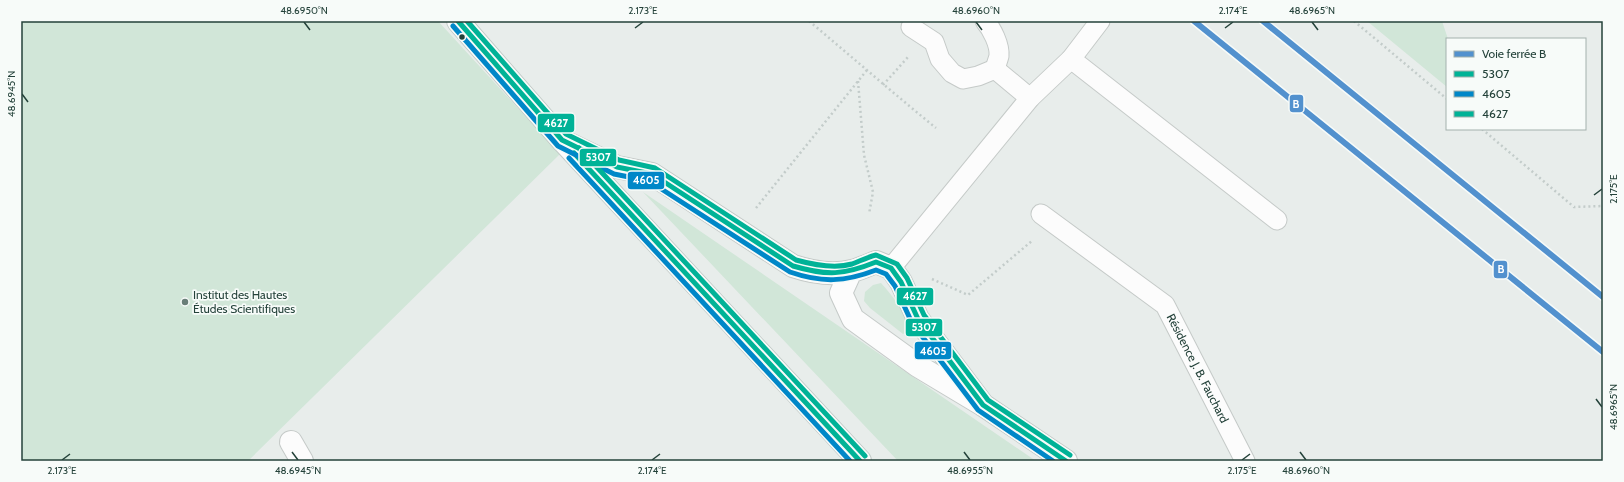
<svg xmlns="http://www.w3.org/2000/svg" width="1624" height="482" font-family="Cabin,sans-serif">
	<rect width="100%" height="100%" fill="#e8edeb"/>
	<path fill="#d1e6d8" d="M21,21H438L560,154L248,461H21Z
		M1367,21H1442L1448,39H1447V87Z
		M643,192L1036,461H898Z
		M881,283C891,294 909,316 909,331L903,334L870,308L864,301L865,292L873,285Z"/>
	<g fill="none" stroke-linecap="round" stroke-linejoin="round">
		<defs>
			<g id="service">
				<path d="M985,21C992,29 1000,45 999,56C998,60 996,65 995,69"/>
				<path d="M911,27L934,42L940,59L952,73L963,79L978,76L995,69L1030,98"/>
				<path d="M1071,59L1277,220"/>
				<path id="s1" d="M1041,214L1165,305L1245,461"/>
				<path d="M891,268L1030,98L1071,59L1100,21"/>
			</g>
			<path id="minor" d="M291,442L302,461"/>
			<path id="tertiary" d="M563,141L617,167L652,174L793,266C811,272 832,276 852,271C860,269 868,265 876,262L891,268L901,282L918,319L983,405
				M851,271L841,293L853,319L918,366L983,405L1066,461"/>
			<path id="secondary" d="M458,21L562,140L860,461"/>
		</defs>
		<use href="#service" stroke="#c5cac8" stroke-width="21"/>
		<use href="#minor" stroke="#c5cac8" stroke-width="24"/>
		<use href="#tertiary" stroke="#c5cac8" stroke-width="24"/>
		<use href="#secondary" stroke="#c3cbc8" stroke-width="24"/>
		<path stroke="#c3ccca" stroke-width="2.5" stroke-dasharray="2 3" stroke-linecap="butt" d="M809,21C852,57 893,93 936,128
			M1354,21L1447,99
			M858,81L864,155L873,192L869,214
			M883,85L908,57
			M1482,129L1574,207L1603,206
			M756,208L867,70
			M932,279L968,295L1033,240"/>
		<use href="#service" stroke="#fcfcfc" stroke-width="19"/>
		<use href="#minor" stroke="#fcfcfc" stroke-width="22"/>
		<use href="#tertiary" stroke="#fcfcfc" stroke-width="22"/>
		<use href="#secondary" stroke="#fcfcfc" stroke-width="22"/>
		<defs>
			<path id="bus-1" d="M458,21L562,140L617,167L652,174L793,266C827,276 844,275 876,262L891,268L901,282L918,319L983,405L1066,461
				M574,153L860,461"/>
			<path id="bus-2" d="M453,26L558,146L614,174L649,181L790,272C822,283 845,282 876,270L886,274L895,286L912,323L978,410L1053,461
				M569,158L850,461"/>
			<path id="bus-3" d="M467,21L566,134L619,160L655,168L796,260C814,265 834,269 852,264C860,261 868,257 876,255L897,264L907,278L924,315L988,400L1070,455
				M579,148L865,456"/>
		</defs>
		<use href="#bus-1" stroke="#f7fbf9" stroke-width="8"/>
		<use href="#bus-2" stroke="#f7fbf9" stroke-width="8"/>
		<use href="#bus-3" stroke="#f7fbf9" stroke-width="8"/>
		<use href="#bus-1" stroke="#00b397" stroke-width="5"/>
		<use href="#bus-2" stroke="#0087c8" stroke-width="5"/>
		<use href="#bus-3" stroke="#00b297" stroke-width="5"/>
		<defs>
			<path id="rail-1" d="M1194,21L1603,352
				M1263,21L1603,297"/>
		</defs>
		<use href="#rail-1" stroke="#f7fbf9" stroke-width="9"/>
		<use href="#rail-1" stroke="#5291ce" stroke-width="6"/>
	</g>
	<path fill="none" stroke="#24423a" stroke-width="1.5" d="M304,22L310,30M976,22L982,30M1312,22L1318,30M635,28L643,22M1225,28L1233,22M22,94L28,102M1594,195L1602,189M1596,399L1602,407M292,452L298,460M964,452L970,460M1300,452L1306,460M62,460L70,454M652,460L660,454M1242,460L1250,454"/>
	<circle fill="#24423a" stroke="#f7fbf9" stroke-width="1.5" cx="462" cy="37" r="3.5"/>
	<circle fill="#697e78" stroke="#f7fbf9" stroke-width="1.5" cx="185" cy="302" r="4"/>
	<g text-anchor="middle" stroke-width="3.5" stroke-linejoin="round" paint-order="stroke">
		<g font-size="12" fill="#24423a" stroke="#f7fbf9" text-anchor="start">
			<text x="193" y="299">Institut des Hautes<tspan x="193" dy="14">Études Scientifiques</tspan></text>
		</g>
		<g font-size="12" fill="#24423a" stroke="#f7fbf9">
			<text dy="4" stroke="none"><textPath href="#s1" startOffset="225">Résidence J. B. Fauchard</textPath></text>
		</g>
	</g>
	<g stroke="#f7fbf9" stroke-width="1.5">
		<rect x="1289" y="94" width="15" height="19" rx="4" fill="#5291ce"/>
		<rect x="537" y="113" width="38" height="20" rx="4" fill="#00b297"/>
		<rect x="579" y="148" width="38" height="19" rx="4" fill="#00b397"/>
		<rect x="627" y="171" width="38" height="19" rx="4" fill="#0087c8"/>
		<rect x="1493" y="260" width="15" height="19" rx="4" fill="#5291ce"/>
		<rect x="896" y="287" width="38" height="19" rx="4" fill="#00b297"/>
		<rect x="905" y="318" width="38" height="19" rx="4" fill="#00b397"/>
		<rect x="914" y="341" width="38" height="19" rx="4" fill="#0087c8"/>
	</g>
	<g font-size="11" text-anchor="middle" font-weight="bold" fill="#fff">
		<text x="1296" y="108">B</text>
		<text x="556" y="127">4627</text>
		<text x="598" y="161">5307</text>
		<text x="646" y="184">4605</text>
		<text x="1501" y="273">B</text>
		<text x="915" y="300">4627</text>
		<text x="924" y="331">5307</text>
		<text x="933" y="355">4605</text>
	</g>
	<rect width="1624" height="482" fill="none" stroke="#f7fbf9" stroke-width="44"/>
	<rect x="1446" y="38" width="140" height="92" fill="#f7fbf9" stroke="#a3b1ad"/>
	<rect x="1454" y="51" width="20" height="6" fill="#5291ce" stroke="#a3b1ad"/>
	<text x="1482" y="58" font-size="12" fill="#24423a">Voie ferrée B</text>
	<rect x="1454" y="71" width="20" height="6" fill="#00b397" stroke="#a3b1ad"/>
	<text x="1482" y="78" font-size="12" fill="#24423a">5307</text>
	<rect x="1454" y="91" width="20" height="6" fill="#0087c8" stroke="#a3b1ad"/>
	<text x="1482" y="98" font-size="12" fill="#24423a">4605</text>
	<rect x="1454" y="111" width="20" height="6" fill="#00b297" stroke="#a3b1ad"/>
	<text x="1482" y="118" font-size="12" fill="#24423a">4627</text>
	<rect x="22" y="22" width="1580" height="438" fill="none" stroke="#24423a" stroke-width="1.5"/>
	<g font-size="10" text-anchor="middle" fill="#24423a">
		<text x="304" y="14">48.6950°N</text>
		<text x="643" y="14">2.173°E</text>
		<text x="976" y="14">48.6960°N</text>
		<text x="1233" y="14">2.174°E</text>
		<text x="1312" y="14">48.6965°N</text>
		<text transform="translate(11 94) rotate(-90)" y="4">48.6945°N</text>
		<text transform="translate(1613 189) rotate(-90)" y="4">2.175°E</text>
		<text transform="translate(1613 407) rotate(-90)" y="4">48.6965°N</text>
		<text x="62" y="474">2.173°E</text>
		<text x="298" y="474">48.6945°N</text>
		<text x="652" y="474">2.174°E</text>
		<text x="970" y="474">48.6955°N</text>
		<text x="1242" y="474">2.175°E</text>
		<text x="1306" y="474">48.6960°N</text>
	</g>
</svg>
